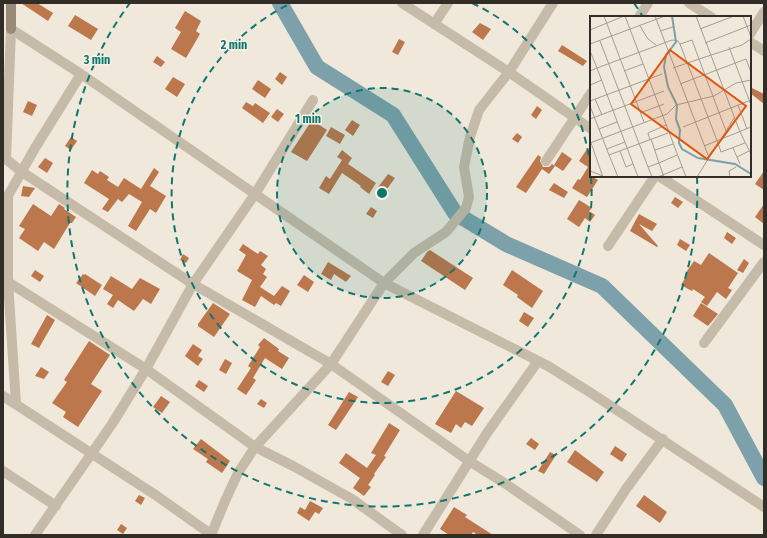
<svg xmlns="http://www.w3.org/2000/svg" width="767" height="538" font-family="'Fira Sans Condensed',sans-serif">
	<rect width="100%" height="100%" fill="#efe8db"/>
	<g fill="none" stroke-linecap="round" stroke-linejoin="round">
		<path stroke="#7ca1aa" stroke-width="16" d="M280,3L317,67L393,115L455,213L506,244L602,286L725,405L764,478"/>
	</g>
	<path fill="#bc774c" d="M21,3H37L53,13L48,21Z
		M185,11L201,21L196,31L200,34L186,58L171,49L181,32L175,28Z
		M75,15L98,29L91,40L68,26Z
		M480,23L491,29L483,40L472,32Z
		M399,39L405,42L398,55L392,52Z
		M562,45L587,61L583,66L558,51Z
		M157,56L165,62L161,67L153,62Z
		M280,72L287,77L282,85L275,79Z
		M173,77L185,84L177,97L165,89Z
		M258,80L271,89L265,98L252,89Z
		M750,87L764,94V104L750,93Z
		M28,101L37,105L32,116L23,112Z
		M246,102L253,106L255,103L270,113L263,123L242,108Z
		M537,106L542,110L536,119L531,115Z
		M277,109L284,114L278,122L271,117Z
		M312,120L327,130L307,161L291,152Z
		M352,120L360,125L353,136L345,130Z
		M331,127L345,135L340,144L326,136Z
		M517,133L522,137L518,143L512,139Z
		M71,137L77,141L71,150L65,146Z
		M587,149L591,152V176L598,180L587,197L572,188L578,179L580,180L588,167L579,161Z
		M342,150L352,158L348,164L376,183L369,194L360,187L361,186L342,173L329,194L319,188L326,176L330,179L342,160L337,157Z
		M562,152L572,159L563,171L554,165Z
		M538,155L541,157L540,161L543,167H549L552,164L555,166L549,174L542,169L526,193L516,187Z
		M45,158L53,163L47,173L38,167Z
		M154,168L159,172L150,186L166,196L156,213L150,209L136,231L128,226L142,202L129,194L122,202L118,199L108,212L102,209L109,199L84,183L92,170L98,174L100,171L109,177L107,180L118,187L124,178L141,189Z
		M764,171V190L755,184Z
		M388,174L395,178L387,189L389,191L385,196L376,190Z
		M554,183L568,192L564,198L549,190Z
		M23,186L35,188L29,197L21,196Z
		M675,197L683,202L678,208L671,203Z
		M579,200L592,208L589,211L595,215L590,222L585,218L579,227L567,219Z
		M33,204L51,216L59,204L65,208L64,209L76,217L72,223H70L54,249L44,242L38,251L19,238L25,229L19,226Z
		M764,204V224L755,217Z
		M371,207L377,211L373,218L366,214Z
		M639,214L657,224L652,231L639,224L658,246L657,247L630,231Z
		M727,232L736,238L732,244L724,238Z
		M680,239L690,245L686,251L677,245Z
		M243,244L258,254L260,251L268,256L261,265L266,269L263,274L267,277L260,287L274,296L282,286L290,291L281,306L276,303L274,305L261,296L255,307L242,300L252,280L237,271L246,255L239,250Z
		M430,250L473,278L465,290L421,261L427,252Z
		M709,253L738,273L728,288L732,290L726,299L717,292L707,306L701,302L705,297L693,289L692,291L681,285L687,275L685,274L694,261L701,265Z
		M183,254L189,258L186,263L180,260Z
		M744,259L749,263L743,273L737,270Z
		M328,262L351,276L346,282L334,274L331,280L321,274Z
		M35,270L44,276L40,282L31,276Z
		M512,270L543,291L532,308L517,297L518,295L503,285Z
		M83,274L84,275L85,274L102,285L95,296L76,283Z
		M304,275L314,282L308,292L297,285Z
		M111,276L132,289L140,278L160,289L151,304L143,299L134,311L118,300L113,308L107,304L113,295L103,289Z
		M213,303L230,314L214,337L198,326V324Z
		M701,303L718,314L708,326L693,316Z
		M524,312L534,318L528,327L519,321Z
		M47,315L55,320L39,348L31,344Z
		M264,338L279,349L278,351L289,358L282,369L265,358L253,378L256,380L246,395L237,389L251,368L248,366L260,347L258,345Z
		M89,341L110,355L91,384L102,391L78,427L63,417L66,412L52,403L67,382L64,380Z
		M193,344L202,350L198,356L203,359L198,366L185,356Z
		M225,359L232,363L226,374L219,370Z
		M41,367L49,372L44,379L35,376Z
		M388,371L395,375L388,386L381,382Z
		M199,380L208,386L204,392L195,386Z
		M456,391L484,408L472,426L465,422L461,428L456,424L451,433L435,424Z
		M349,392L358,397L336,430L328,425Z
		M161,396L170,402L162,413L153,407Z
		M261,399L267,403L264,408L257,404Z
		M389,423L400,430L384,456L386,457L374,474L375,475L368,485L371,487L364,496L353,488L360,478L339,463L346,453L367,468L376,455L371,453Z
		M531,438L539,444L535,450L526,444Z
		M201,439L230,461L222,473L206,462L208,459L193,449Z
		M615,446L627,454L622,462L610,454Z
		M575,450L604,472L597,482L567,462Z
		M550,452L556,455L544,474L538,471Z
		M139,495L145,498L141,505L135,501Z
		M644,495L667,512L660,523L636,506Z
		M310,501L323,508L319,514L315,512L309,521L297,513L300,507L305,510Z
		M454,507L467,515L465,517L493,535H478L473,532L471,535H449L440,529Z
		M121,524L127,528L123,534L117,530Z"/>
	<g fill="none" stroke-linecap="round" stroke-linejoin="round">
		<path stroke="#c6baa8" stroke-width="10" d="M402,3L509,72L591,129
			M689,3L711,17
			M639,17L648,3
			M434,24L448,3
			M11,29L81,74L384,283L548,366L591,393L764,507
			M11,29L6,159L22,172L193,284L331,364L469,461L506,484L580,535
			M750,34L764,12
			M750,42L764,51
			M546,161L591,93
			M659,176L764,245
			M8,197V282L16,404
			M5,201L35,148L81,74
			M608,246L655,176
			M8,282L146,369L255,447L293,466L352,499L402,535
			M704,343L764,262
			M3,396L157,496L212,535
			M3,471L56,506
			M35,535L112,424L146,369L193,284L255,194L313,100
			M211,535L225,501L238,473L255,447L331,364L384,283L414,253L446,232L466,208L469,197L464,167L470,137L479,110L509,72L553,3
			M423,535L487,433L538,361
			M596,535L626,489L663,439"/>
		<path stroke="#998979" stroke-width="10" d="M11,29V3"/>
	</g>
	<circle cx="382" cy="193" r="105" fill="#0f766e" fill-opacity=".12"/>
	<g fill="none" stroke="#0f766e" stroke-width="2" stroke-dasharray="7 5">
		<circle cx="382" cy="193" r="105"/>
		<path d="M472 3A210 210 0 0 1 591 171M591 177A210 210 0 1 1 292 3"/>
		<path d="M634 3A315 315 0 0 1 643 17M697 177A315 315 0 1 1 130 3"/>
	</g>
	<g transform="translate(590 16)">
		<rect width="161" height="161" fill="#efe8db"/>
		<path fill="none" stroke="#7ca1aa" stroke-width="2" d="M82,0L86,26L76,39L74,51L78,71L87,89L86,103L90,114L89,127L92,133L108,142L145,148L161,158"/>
		<path fill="none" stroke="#a49d93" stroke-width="1" d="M14,0L54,106M35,0L96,161M65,0L118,139M106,0L150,116L161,138M153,0L161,21M50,10L58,23L66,29M110,13L144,0M0,14L34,0M70,15L83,11M10,25L58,151M115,27L161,9M0,28L75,0M90,28L128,127L107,161M139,31L161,89M0,35L7,52L82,24L88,25L90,28L102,24L109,43L152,29L161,23M83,52L109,43L136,115M0,55L7,52L48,161M34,55L53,48M90,68L156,43L161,56M0,69L12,64M5,83L12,99M0,85L72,58M148,89L157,113M0,90L19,139M50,97L74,88M0,103L74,75M93,111L161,84M9,113L27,106M61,123L69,147L58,151L62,161M131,123L144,102M0,124L13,161M60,124L58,117L76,109M0,127L77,98L86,89L124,80L146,67L161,64M128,127L131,136L155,127M114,130L161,111M143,132L150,148M17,133L35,126M65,134L83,128M30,135L36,151L43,148M147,141L159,135M0,155L13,160M28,161L19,139L78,117M68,161L92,151M74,161L69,147L87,139M140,161L139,155L146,151"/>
		<path fill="#df570d" fill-opacity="0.15" stroke="#df570d" stroke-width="2" d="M80,34L156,90L117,143L41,88Z"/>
		<rect width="161" height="161" fill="none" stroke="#332d27" stroke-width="2"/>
	</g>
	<circle cx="382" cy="193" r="6" fill="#0f766e" stroke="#f7f2e6" stroke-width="2"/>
	<g font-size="12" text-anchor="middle" font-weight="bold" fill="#0f766e" stroke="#f7f2e6" stroke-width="3" stroke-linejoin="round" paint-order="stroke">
		<text x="234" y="49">2 min</text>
		<text x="97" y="64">3 min</text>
		<text x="308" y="123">1 min</text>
	</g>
	<rect width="767" height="538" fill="none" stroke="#332d27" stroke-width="8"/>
</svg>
